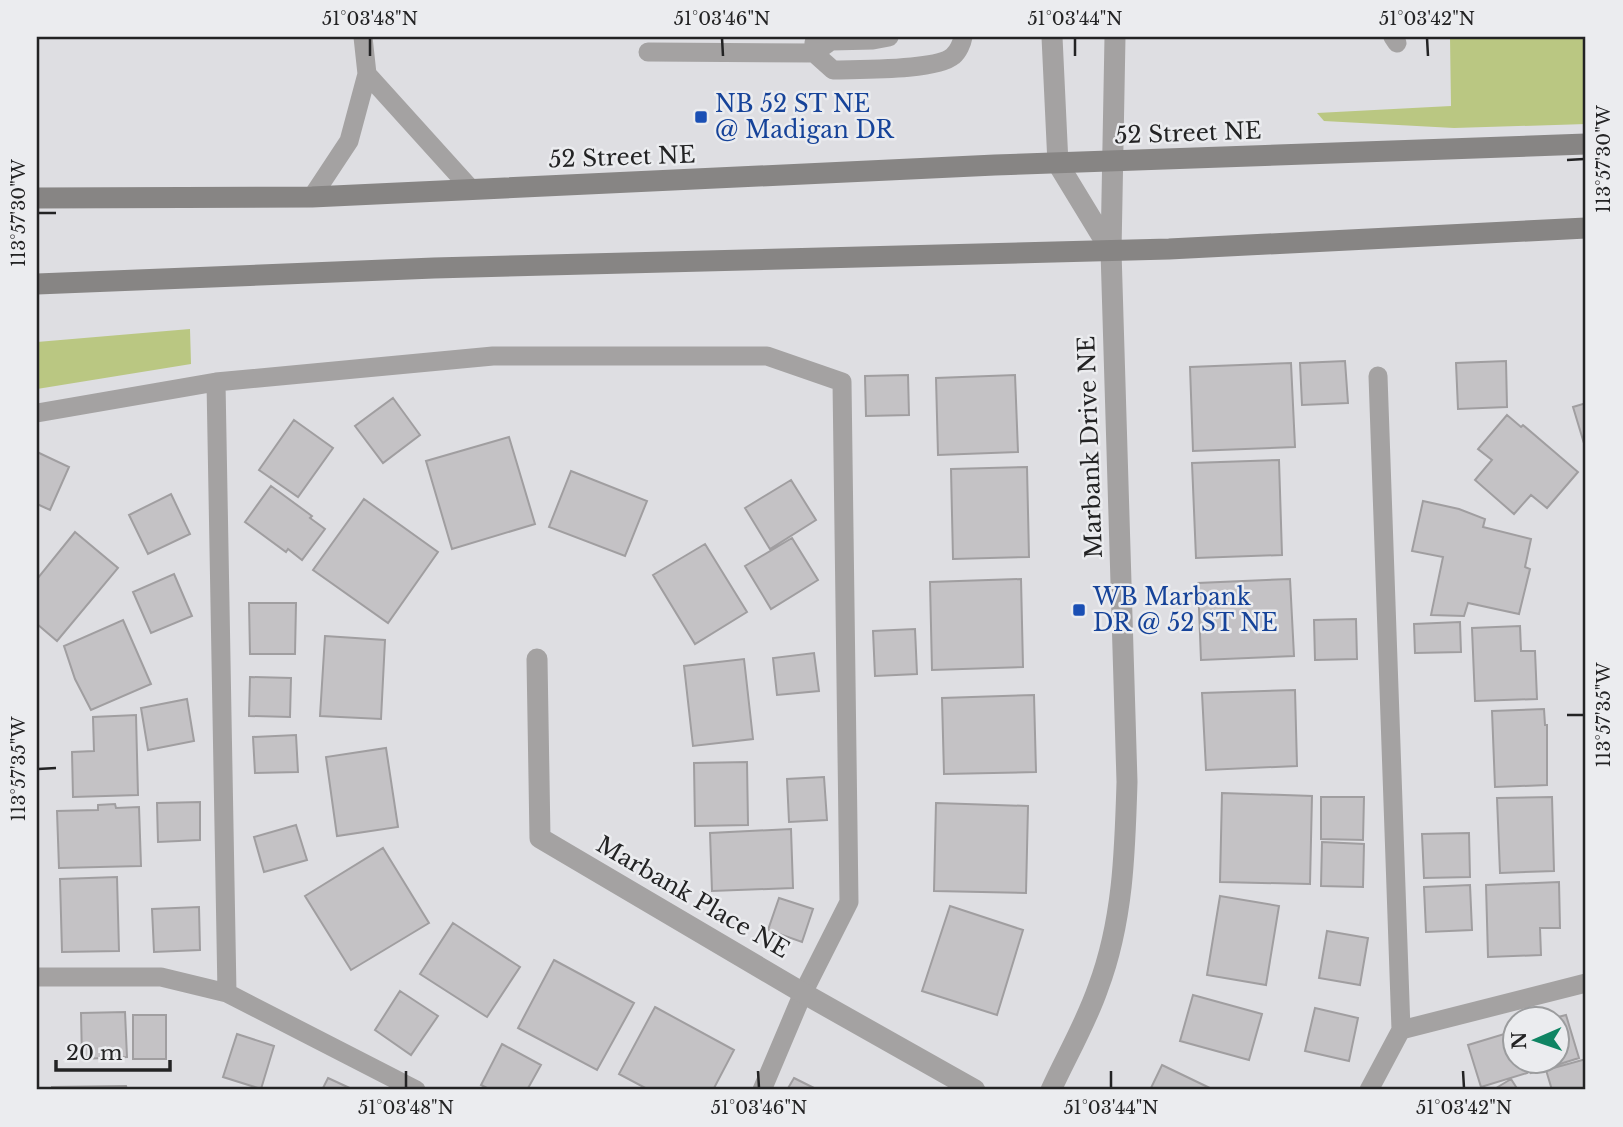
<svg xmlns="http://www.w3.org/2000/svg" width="1623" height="1127" font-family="'Libre Baskerville',serif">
	<rect width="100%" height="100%" fill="#dedee2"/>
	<path fill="#bac782" d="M1450,37H1586V124L1454,128L1324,121L1317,113L1451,106Z
		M190,329L191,364L37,389V342Z"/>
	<path fill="#c4c2c5" stroke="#a09ea0" stroke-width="2" d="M1345,361L1348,403L1302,405L1300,363Z
		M1506,361L1507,407L1458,409L1456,363Z
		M1291,363L1295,447L1193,451L1190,367Z
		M908,375L909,415L866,416L865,376Z
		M1015,375L1018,452L938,455L936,378Z
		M393,398L420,435L383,463L355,426Z
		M1586,403V450L1573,407Z
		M1507,415L1521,427L1523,425L1578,472L1547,508L1531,495L1514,514L1475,480L1492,460L1478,449Z
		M294,420L333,448L298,497L259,470Z
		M509,437L535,524L452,549L426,461Z
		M37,452L69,467L50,510L37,504Z
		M1279,460L1282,555L1196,558L1192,463Z
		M1027,467L1029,557L953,559L951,469Z
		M571,471L647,501L625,556L549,527Z
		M791,480L816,520L770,549L745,508Z
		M271,486L312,516L310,518L325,529L302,560L288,549L286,552L245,522Z
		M171,494L190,534L148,554L129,515Z
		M364,499L438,552L388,623L313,570Z
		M1423,501L1459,509L1485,519L1483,527L1531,539L1525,567L1530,569L1519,614L1468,603L1464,616L1431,615L1443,557L1412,551Z
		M75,532L118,568L57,641L37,624V579Z
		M792,538L818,580L771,609L745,566Z
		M705,544L747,612L695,644L653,575Z
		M174,574L192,616L151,633L133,592Z
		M1021,579L1023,667L932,670L930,582Z
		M1290,579L1294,656L1201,660L1198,583Z
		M249,603H296L295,654H250Z
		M1356,619L1357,659L1315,660L1314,620Z
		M123,620L151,684L91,710L75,679L64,646Z
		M1460,622L1461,652L1415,653L1414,624Z
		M1520,626L1521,651H1535L1537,699L1475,701L1472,628Z
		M915,629L917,674L875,676L873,631Z
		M325,636L385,640L381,719L320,716Z
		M814,653L819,691L777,695L773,658Z
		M744,659L753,739L693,746L684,666Z
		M250,677L291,678L290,717L249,716Z
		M1295,690L1297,766L1206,770L1202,693Z
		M1034,695L1036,772L944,774L942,698Z
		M187,699L194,741L148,750L141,708Z
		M1544,709L1545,725H1547V785L1495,787L1492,711Z
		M136,715L138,795L73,797L72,752L94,751L93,717Z
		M296,735L298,772L255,773L253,737Z
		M386,748L398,827L337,836L326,757Z
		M747,762L748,825L695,826L694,763Z
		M824,777L827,820L789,822L787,779Z
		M1222,793L1312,796L1310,884L1220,882Z
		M1321,797H1364L1363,840L1321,839Z
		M1552,797L1554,871L1500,873L1497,798Z
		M200,802V840L158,842L157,803Z
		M936,803L1028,806L1026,893L934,891Z
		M115,804L116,808L139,807L141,866L59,868L57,811L98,810V805Z
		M296,825L307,860L264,872L254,837Z
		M791,829L793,888L712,891L710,833Z
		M1469,833L1470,877L1424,878L1422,834Z
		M1322,842L1364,844L1363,887L1321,886Z
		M383,848L429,923L351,970L305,896Z
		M117,877L119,951L62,952L60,879Z
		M1559,882L1560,928H1540L1541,955L1488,957L1486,885Z
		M1470,885L1472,930L1426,932L1424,887Z
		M1220,896L1279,906L1266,985L1207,975Z
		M779,898L813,909L802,942L768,930Z
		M950,906L1023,930L997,1015L922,991Z
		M199,907L200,950L154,952L152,909Z
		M453,923L520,967L487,1017L420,974Z
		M1327,931L1368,938L1360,985L1319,978Z
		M554,960L634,1003L597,1070L518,1028Z
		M400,991L438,1016L411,1055L375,1030Z
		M1193,995L1262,1014L1249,1060L1180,1041Z
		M655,1007L734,1050L713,1090H649L619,1074Z
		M1315,1008L1358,1018L1349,1061L1305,1051Z
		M125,1012L127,1057L82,1059L81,1013Z
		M133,1015H166V1059H133Z
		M1566,1015L1579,1058L1531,1073L1527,1060H1556V1018H1554Z
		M1514,1031V1060H1523L1527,1073L1481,1087L1468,1045Z
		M237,1034L274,1046L261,1089L223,1077Z
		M502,1044L541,1065L527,1090H491L481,1085Z
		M1586,1059V1090H1552L1546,1070Z
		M1162,1065L1214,1090H1150Z
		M328,1078L354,1090H322Z
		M794,1078L818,1090H787Z
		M1511,1079L1518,1090H1493Z
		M126,1086L127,1090H52V1087Z"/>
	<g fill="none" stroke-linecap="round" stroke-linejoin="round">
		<path stroke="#a4a2a2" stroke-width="19" d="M1393,37L1397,43
			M814,42V53L833,70C858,69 936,71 953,56C958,52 962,43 963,37
			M648,52L814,53L831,41L873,40L889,37
			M367,74L471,189
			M312,197L349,141L367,74L363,37
			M37,413L216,382
			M37,977H161L227,993L216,382L493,356H767L842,382L849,902L803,993L762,1090
			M227,993L416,1090
			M1401,1030L1586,983
			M1369,1090L1401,1030L1378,376"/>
		<path stroke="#a4a2a2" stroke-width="21" d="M537,659L540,838L803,993L975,1090"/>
		<path stroke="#a4a2a2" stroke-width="21" d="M1052,37L1058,164L1111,251
			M1051,1090C1066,1057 1086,1023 1098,988C1123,922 1125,852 1127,782L1111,251L1115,37"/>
		<path stroke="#878584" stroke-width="21" d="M37,198L312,197L995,165L1586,144
			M37,284L434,268L1169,249L1586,228"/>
	</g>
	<path fill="none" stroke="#232324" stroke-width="2.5" d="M370,38V56M722,38L723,56M1075,38V56M1427,38L1428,56M1567,160L1584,159M38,213H56M1567,715H1584M38,769L56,768M406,1071V1088M758,1071L759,1088M1111,1071V1088M1463,1071L1464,1088"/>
	<g fill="#1a4fb4" stroke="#ebecef" stroke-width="2.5">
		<rect x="694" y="110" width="14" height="14" rx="3.5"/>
		<rect x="1072" y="603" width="14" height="14" rx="3.5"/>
	</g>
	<g text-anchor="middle" stroke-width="5" stroke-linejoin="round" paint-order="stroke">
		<g font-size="23" fill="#164399" stroke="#ebecef" text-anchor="start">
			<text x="715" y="112">NB 52 ST NE<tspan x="715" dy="26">@ Madigan DR</tspan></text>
			<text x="1093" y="605">WB Marbank<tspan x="1093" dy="26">DR @ 52 ST NE</tspan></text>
		</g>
		<g font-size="23" fill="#232324" stroke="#ebecef">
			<text transform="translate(1188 133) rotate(-2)" y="8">52 Street NE</text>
			<text transform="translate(622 157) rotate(-2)" y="8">52 Street NE</text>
			<text transform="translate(1090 447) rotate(-92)" y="8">Marbank Drive NE</text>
			<text transform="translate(693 897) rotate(30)" y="8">Marbank Place NE</text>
		</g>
	</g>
	<rect width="1623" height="1127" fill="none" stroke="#ebecef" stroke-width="77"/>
	<g transform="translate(1536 1040) rotate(268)"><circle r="33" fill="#ebecef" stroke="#9b9c9e" stroke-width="2"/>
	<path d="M0-5L12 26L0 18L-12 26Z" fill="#0f8463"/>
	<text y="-10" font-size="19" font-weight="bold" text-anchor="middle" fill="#232324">N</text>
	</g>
	<path d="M56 1060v10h114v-10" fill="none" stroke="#232324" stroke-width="3.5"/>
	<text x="66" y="1060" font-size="21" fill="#232324" stroke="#ebecef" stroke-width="5" paint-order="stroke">20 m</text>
	<rect x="38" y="38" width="1546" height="1050" fill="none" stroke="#232324" stroke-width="2.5"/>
	<g font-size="18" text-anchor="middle" fill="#232324">
		<text x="370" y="25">51°03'48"N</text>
		<text x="722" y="25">51°03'46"N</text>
		<text x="1075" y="25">51°03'44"N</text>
		<text x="1427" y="25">51°03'42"N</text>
		<text transform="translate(1604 159) rotate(-90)" y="6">113°57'30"W</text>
		<text transform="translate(19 213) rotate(-90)" y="6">113°57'30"W</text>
		<text transform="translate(1604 715) rotate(-90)" y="6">113°57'35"W</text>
		<text transform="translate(19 769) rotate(-90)" y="6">113°57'35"W</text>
		<text x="406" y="1114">51°03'48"N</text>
		<text x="759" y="1114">51°03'46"N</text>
		<text x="1111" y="1114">51°03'44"N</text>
		<text x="1464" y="1114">51°03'42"N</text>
	</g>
</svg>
